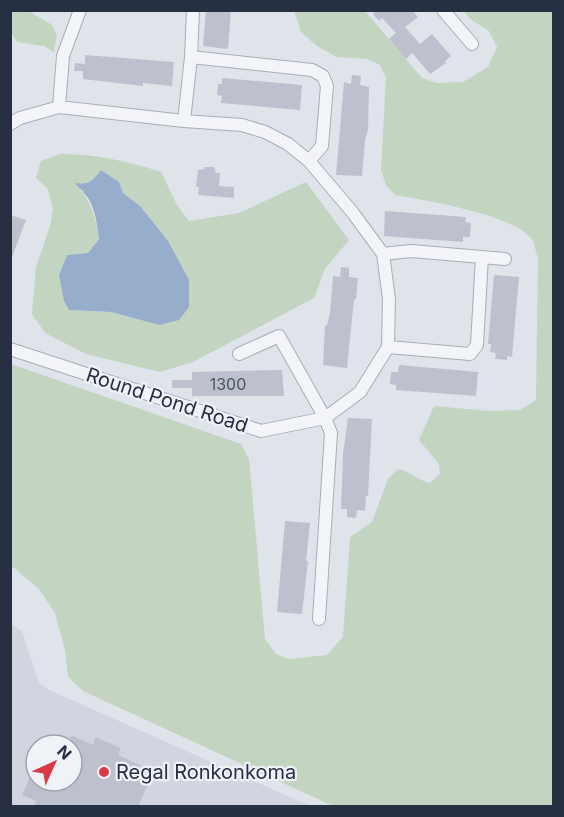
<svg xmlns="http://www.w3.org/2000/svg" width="564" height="817" font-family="Inter,sans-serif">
	<rect width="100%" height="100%" fill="#dfe3ea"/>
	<path fill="#d1d5df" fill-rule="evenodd" d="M10,623L22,631L39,683L47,689L310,806H11ZM36,745H72V781H36Z"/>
	<path fill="#c3d4c0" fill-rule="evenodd" d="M10,11H28L52,25L57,35L54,52L44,46L17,42L11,32Z
		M294,11H365L422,78L437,83L463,82L488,67L497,47L489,31L470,19L464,11H553V806H333L83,691L68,677L65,650L55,613L39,589L13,567L11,568V364L241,444L249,459L265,639L276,654L289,659L327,655L343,637L350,537L372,522L388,479L398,469C411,472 417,480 430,483L440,474L439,464L419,440L434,406L490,411L520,410L536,400L538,259C536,253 535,246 533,241C518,215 424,200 395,195L386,185L381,170L386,78L380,65L367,59L337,57L317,46L301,32Z
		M60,154C96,154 127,161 161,172L177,205L189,221L239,213L306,182L349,240L325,269L314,298L193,362L160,372L86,354L45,333L32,314L36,267L50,226L53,210L48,189L36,178L41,161ZM102,170L118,182L123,193L140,206L159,325L111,312L69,310L59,275L67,255L88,253L99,239C96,217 90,199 75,183C89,185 93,180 102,170Z"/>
	<path fill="#97adcc" d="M101,170L119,182L123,193L140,206L168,241L189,280V307L179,320L159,325L111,312L69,310L64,301L59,275L67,255L88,253L99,239C97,224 95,204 84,193C81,188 78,188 75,183C88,185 93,181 101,170Z"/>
	<path fill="#bcc1cd" d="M206,10H231L228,49L203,46Z
		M376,10H412L418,17L405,27L420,44L432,34L451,56L445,61L446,63L430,74L412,53L406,59L389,39L396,33L382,18L379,21L373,14Z
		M85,55L174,62L172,86L143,83V86L83,79V71H74L75,63L85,64Z
		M352,75L361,76L360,85L369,87L368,130L365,140L362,176L336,175L344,82L351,84Z
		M222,78L302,85L300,110L221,103L222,96L217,95L218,84H222Z
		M204,167H214L216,173H220L219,186L234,187V198L198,195L199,187H196L198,170L204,169Z
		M385,211L466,217L465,222L471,223L470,237H463V242L384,236Z
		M10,215L26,220L12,257L10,256Z
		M341,267L349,268V277L358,278L356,299H354L347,368L323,365L325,326L327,325L330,313L333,276L340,277Z
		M494,275L519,277L512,357L507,356V360L495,359L496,353L490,352L491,344H488Z
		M399,365L478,372L476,396L396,390V385L390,384L391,372H398Z
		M282,370L284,396H192V388H172V380H192V372Z
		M348,418L372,419L368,496H366L365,511L357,510L356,518L347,517V509H341L343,454Z
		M285,521L310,523L306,561H308L302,614L277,612Z
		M53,735L69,742L71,735L93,745L96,737L121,748L118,755L140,765L136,772L150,778L138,807H34L36,801L22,795L36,763V781H72V745H49Z"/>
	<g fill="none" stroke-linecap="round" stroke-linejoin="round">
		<defs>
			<path id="minor" d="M443,10L472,44
				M191,57L312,70L323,76L327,86L322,146L309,161
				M59,107L63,56L80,10
				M184,121L191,57L193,10
				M10,124L20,118L59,107L184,121L242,125L265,132L288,144L309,161L353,213L383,254L389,299L388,347L360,392L325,418L261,431L10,349
				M383,254L411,251L505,259
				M388,347L470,354L477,345L482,257
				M239,354L279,336L325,418L331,433L319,619"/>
		</defs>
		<use href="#minor" stroke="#a8adb8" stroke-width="14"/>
		<use href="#minor" stroke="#f2f4f8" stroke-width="12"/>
	</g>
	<circle fill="#d83b47" stroke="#eff2f7" stroke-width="2" cx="104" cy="772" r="6"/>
	<g text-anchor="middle" stroke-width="4.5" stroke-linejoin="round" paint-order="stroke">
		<g font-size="16" fill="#4c5465">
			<text x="228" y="390">1300</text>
		</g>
		<g font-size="20" fill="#272f42" stroke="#eff2f7">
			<text transform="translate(167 400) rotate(18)" y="7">Round Pond Road</text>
		</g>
		<g font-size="20" fill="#272f42" stroke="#eff2f7" text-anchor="start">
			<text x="116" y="779">Regal Ronkonkoma</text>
		</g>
	</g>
	<rect width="564" height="817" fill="none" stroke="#272f42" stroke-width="24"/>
	<g transform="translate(54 763) rotate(45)"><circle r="28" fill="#eff2f7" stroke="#9fa4af" stroke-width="1.5"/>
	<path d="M0-4.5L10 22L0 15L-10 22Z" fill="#d83b47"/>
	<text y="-9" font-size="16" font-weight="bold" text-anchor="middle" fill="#272f42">N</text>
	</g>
</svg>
